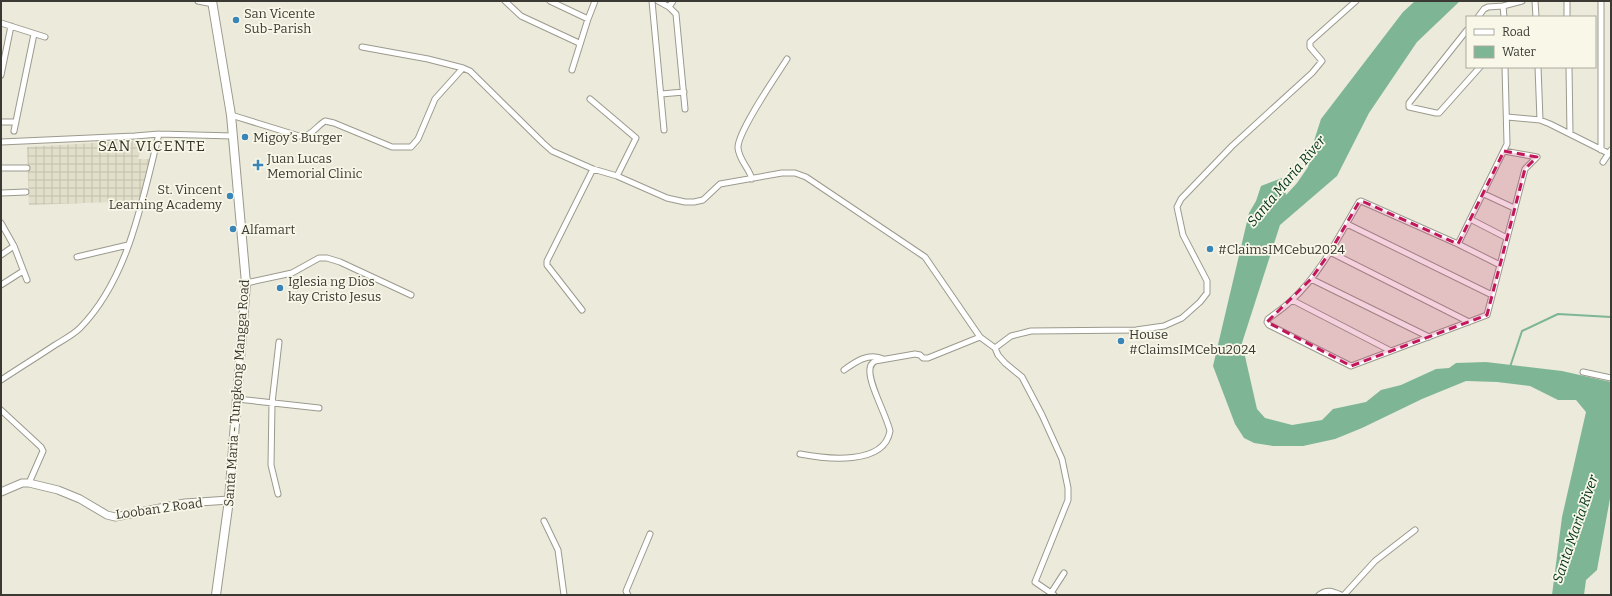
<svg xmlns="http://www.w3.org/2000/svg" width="1612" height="596" font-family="Bitter,serif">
	<defs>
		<pattern id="industrial-grid" width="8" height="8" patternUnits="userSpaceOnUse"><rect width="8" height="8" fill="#e1dfc9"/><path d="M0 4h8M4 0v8" fill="none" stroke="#c2c0ad"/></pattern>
	</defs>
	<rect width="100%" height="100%" fill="#ebeadb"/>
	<path fill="url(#industrial-grid)" d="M143,140L138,159H151L140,201L29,205L27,147Z"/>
	<path fill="#7eb695" d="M1415,1H1460L1417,42L1369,113L1337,176L1280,225L1242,343L1257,409L1265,418L1292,425L1322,420L1333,409L1366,402L1381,390L1401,385L1436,369L1449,368L1456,363L1486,362L1562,371L1611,382V493L1597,570L1586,580L1584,595H1552L1562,517L1586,412L1576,400H1558L1530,386L1497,382L1466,381L1422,399L1362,428L1335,439L1303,446H1273L1254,443L1244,438L1235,424L1213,366L1249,213L1256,201L1261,186L1282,178L1286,195L1297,183L1308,167L1313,144L1321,119L1403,12Z"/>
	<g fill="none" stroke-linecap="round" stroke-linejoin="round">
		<path stroke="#7eb695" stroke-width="2" d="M1510,367L1522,331L1558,314L1611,317"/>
		<defs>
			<path id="street" d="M198,1L213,4
				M505,1L521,16L579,43
				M550,1L588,19L595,1
				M652,1L664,130
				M658,1L669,7L673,1
				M1535,1L1536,17
				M1567,1V17
				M1601,1V150
				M1503,6L1504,17
				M669,7L676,14L685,109
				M1478,17L1484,9L1488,7L1503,6L1522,1
				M1,23L45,37
				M1467,30L1409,103V107L1436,113H1439L1480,67
				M362,47L428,59L463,68
				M1538,67L1540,120
				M1569,67L1570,134
				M572,70L588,19
				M1,75L11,26
				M661,94L684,92
				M590,99L636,138L617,176
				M231,115L299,136C313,136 314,128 325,121L334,123L392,147H411L418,139L435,99L463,68L470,71L543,143L552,151L593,169L617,176L667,198L685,202H694L703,200L720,184L782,173H795L806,177L925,257L980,337L995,348L998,355L1005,363L1022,377L1042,415L1062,459L1068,488V500L1035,582L1054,595
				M1507,117L1540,120L1550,124L1608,153
				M1,122H16
				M14,131L34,34
				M1,142L135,136L159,134L233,136
				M1603,162L1611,150
				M1,168H27
				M752,179C749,168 739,160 738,148C737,132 777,75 787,59
				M1,193L26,192
				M1484,194L1514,208
				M1470,219L1507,238
				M1,223L14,246L27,280
				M1347,224L1492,295
				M1458,244L1507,144L1505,67
				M1330,252L1469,322
				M1,255L14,246
				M77,257L128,245
				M1500,265L1458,244L1361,201L1359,202C1339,236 1321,273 1292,300C1285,307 1276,313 1268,319L1267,322L1269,325L1351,366L1487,315L1525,169L1537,157L1504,151
				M1311,279L1429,337
				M246,283L292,273L319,258H327L340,262L411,295
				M1,285L23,271
				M1292,300L1391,351
				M582,310L547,265V261L593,169
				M995,348L1011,336L1031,331L1136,330L1164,326L1182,318L1200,302L1207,293V281L1183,235L1177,207L1181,199L1232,146L1312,73L1322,61L1310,47V42L1356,1
				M844,370C855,362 869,352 883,359
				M1583,372L1611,378
				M1,380C19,368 37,357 55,345C63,340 73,335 80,328C129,278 142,200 159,134
				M237,399L319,408
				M1,410L41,447L43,451L29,483
				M800,454C826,459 884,466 890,431C886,414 868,383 870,369C870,365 872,363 875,361L915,354L920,355L923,358H928L980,337
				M278,494L271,465L272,403L279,342
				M544,521L558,550L564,595
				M1051,593L1064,573
				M628,595L626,591L650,534
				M1319,595C1327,589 1332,591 1341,595
				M1344,595L1375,561L1415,530"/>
			<path id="secondary" d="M1,492L22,483H29L58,490L80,499L107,515L115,517L185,503L229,500"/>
			<path id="primary" d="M212,1L231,115L246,283L229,500L216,595"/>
		</defs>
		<use href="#street" stroke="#9c9a8d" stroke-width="7"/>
		<use href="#secondary" stroke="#9c9a8d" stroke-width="9"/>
		<use href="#primary" stroke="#9c9a8d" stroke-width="10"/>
		<use href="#street" stroke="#fff" stroke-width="5"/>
		<use href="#secondary" stroke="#fff" stroke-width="7"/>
		<use href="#primary" stroke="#fff" stroke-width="8"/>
	</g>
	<path fill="#c2185b" fill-opacity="0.2" stroke="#c2185b" stroke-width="3" stroke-dasharray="8 5" stroke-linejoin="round" d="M1504,151L1537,157L1525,169L1487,315L1351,366L1267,322L1311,279L1330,252L1359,202H1364L1458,244Z"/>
	<g fill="#3985b8" stroke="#f8f7e8" stroke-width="1.5">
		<circle cx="236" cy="20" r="4"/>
		<circle cx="245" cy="137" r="4"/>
		<path d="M256 159h4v4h4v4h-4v4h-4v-4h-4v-4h4z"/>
		<circle cx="230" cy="196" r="4"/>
		<circle cx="233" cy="229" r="4"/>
		<circle cx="1210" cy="249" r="4"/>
		<circle cx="280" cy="288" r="4"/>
		<circle cx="1121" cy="341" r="4"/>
	</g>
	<g text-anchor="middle" stroke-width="3.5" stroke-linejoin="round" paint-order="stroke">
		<g font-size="13" fill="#3a3933" stroke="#f8f7e8" text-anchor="start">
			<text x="244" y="18">San Vicente<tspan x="244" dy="15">Sub-Parish</tspan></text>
			<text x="253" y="142">Migoy’s Burger</text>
			<text x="267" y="163">Juan Lucas<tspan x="267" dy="15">Memorial Clinic</tspan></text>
			<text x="222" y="194" text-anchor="end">St. Vincent<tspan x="222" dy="15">Learning Academy</tspan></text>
			<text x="241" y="234">Alfamart</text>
			<text x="1218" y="254">#ClaimsIMCebu2024</text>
			<text x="288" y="286">Iglesia ng Dios<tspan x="288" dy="15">kay Cristo Jesus</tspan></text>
			<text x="1129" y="339">House<tspan x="1129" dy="15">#ClaimsIMCebu2024</tspan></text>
		</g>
		<g font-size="13" fill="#3a3933" stroke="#f8f7e8">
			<text transform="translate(236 393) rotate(-86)" y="5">Santa Maria - Tungkong Mangga Road</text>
			<text transform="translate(159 508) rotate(-8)" y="5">Looban 2 Road</text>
		</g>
		<g font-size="14" font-style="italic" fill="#02331d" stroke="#f8f7e8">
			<text transform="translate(1286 181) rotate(-50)" y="5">Santa Maria River</text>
			<text transform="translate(1575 529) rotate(-71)" y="5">Santa Maria River</text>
		</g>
		<g font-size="15" letter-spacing="1" fill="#353429" stroke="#f8f7e8">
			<text x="152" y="151">SAN VICENTE</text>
		</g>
	</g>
	<rect width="1612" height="596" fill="none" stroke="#3a3933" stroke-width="4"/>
	<rect x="1466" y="16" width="130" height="52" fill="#f8f7e8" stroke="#acaba0"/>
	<rect x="1474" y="29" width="20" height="6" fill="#ffffff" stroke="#acaba0"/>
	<text x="1502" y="36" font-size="12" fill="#3a3933">Road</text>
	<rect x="1474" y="46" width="20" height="12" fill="#7eb695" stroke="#acaba0"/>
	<text x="1502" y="56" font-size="12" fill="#3a3933">Water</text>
</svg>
